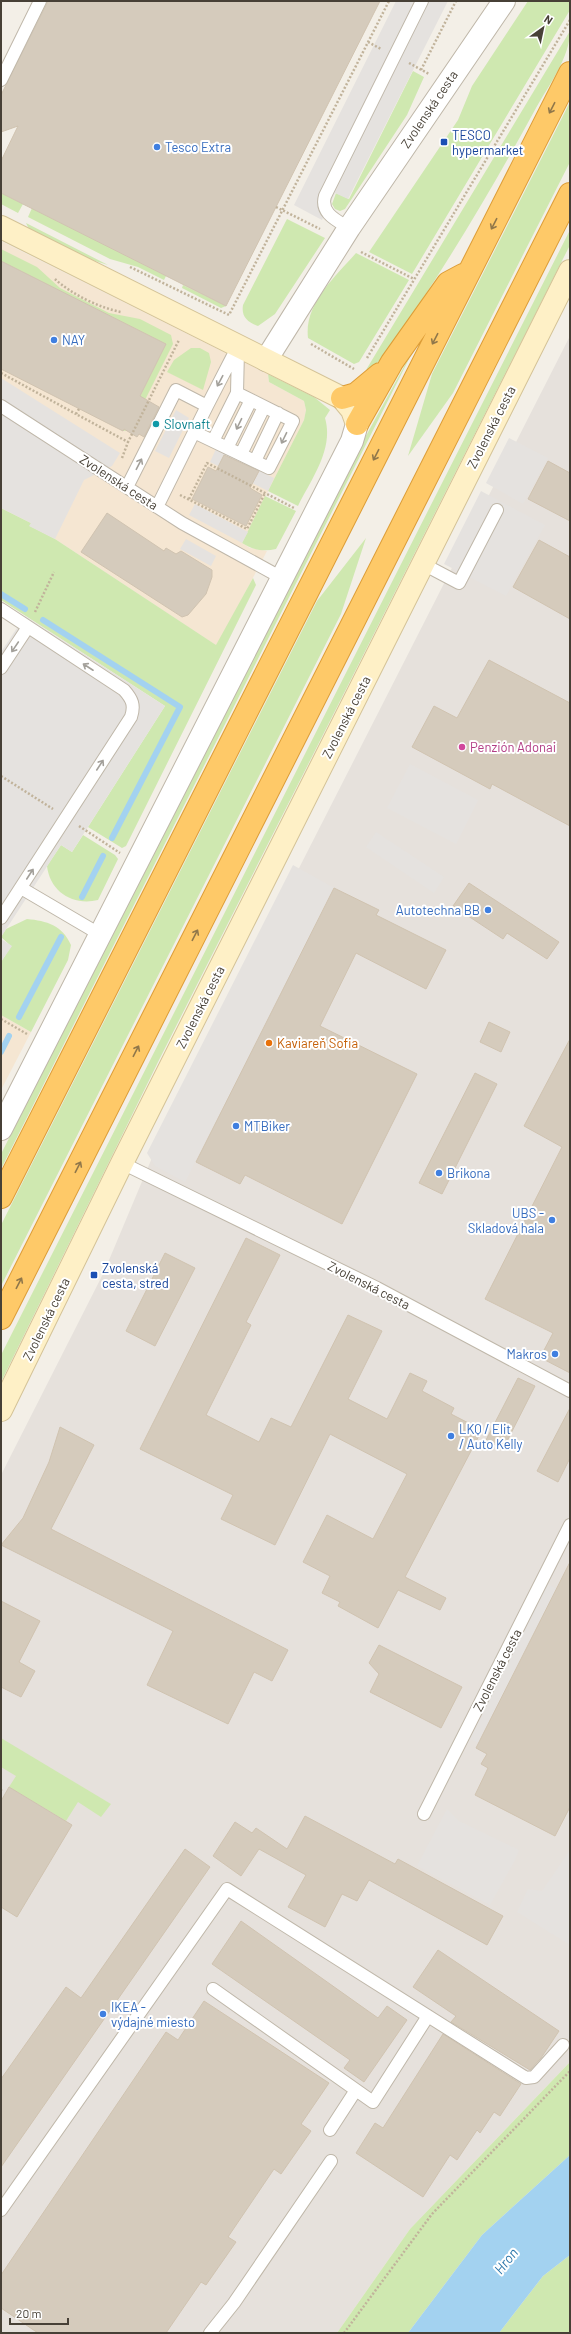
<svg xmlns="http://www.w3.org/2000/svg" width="571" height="2334" font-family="Barlow,sans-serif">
	<rect width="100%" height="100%" fill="#f3efe7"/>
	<path fill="#f5e6d2" d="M1,241L268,374L269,382L304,401L306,410L304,420L242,543L250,548L267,551L217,646L55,539L29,526L31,523L1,508Z
		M1,1015L31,1032L1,1090Z"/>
	<path fill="#e6e1dc" d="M570,336V2062L410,2229L337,2333H1V1475L104,1272L154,1153Z"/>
	<path fill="#cfe8b0" d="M528,1H570V10L412,274L369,252L458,120L472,86Z
		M570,31C570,57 549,85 536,108C490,193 440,276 384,356L375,365L366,370Z
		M413,71L424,77L407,115L345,209L340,211L335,209L332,204L336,193L349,199Z
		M570,102V162L453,393L408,456L432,374Z
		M1,193L23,204L18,213L1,204Z
		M32,208L166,276L164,280L138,267L110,259L28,217Z
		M287,219L325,238L275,314L258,326C248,322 241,317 243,305Z
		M26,223L108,265L92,260L29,229Z
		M570,230V245L159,1060L1,1382V1355Z
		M1,249L37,267L60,288L109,313L140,319L171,335L173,344L130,430L123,431L166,344L1,261Z
		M356,253L409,280L359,362L354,364L308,338C304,304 335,277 356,253Z
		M183,285L226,306L221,308L182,288Z
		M417,343L1,1169V1154L351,463Z
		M191,348H200L209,353L211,362L203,390L167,372L174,360Z
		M268,374L314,397L330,410L325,418C334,449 312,478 298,506L268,491L304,420L306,410L304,401L269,382Z
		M265,496L296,511L276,549C264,552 253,550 242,543Z
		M1,508L31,523L30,526L55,539L216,645L253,578L256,585L126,846L122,848L88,827L165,706L1,600Z
		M366,538L341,614L1,1286V1225L317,601Z
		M83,835L115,855L118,859L98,900C73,906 50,892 47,866L61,845L72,852Z
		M27,919C47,921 62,925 71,945L68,960L31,1032L1,1015V962L11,946L1,937L6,929Z
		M1,1738L111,1804L101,1817L78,1802L66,1821L9,1787L16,1776L1,1767Z
		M570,2062V2155L482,2235L408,2333H337L410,2229Z
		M570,2255V2333H499L543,2276Z"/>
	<path fill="#e5e2df" d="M396,1H448L348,199L335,193L322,220L294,205Z
		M1,378L120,453L112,466L84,480L55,539L29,526L31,523L1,508Z
		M176,410L189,418L169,458L155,451Z
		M509,438L548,458L523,504L486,483Z
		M216,449L274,478L268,491L210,462Z
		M481,491L545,525L506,596L444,564Z
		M195,504L248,532L242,543L189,515Z
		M186,539L216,556L211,566L180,549Z
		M25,616L165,706L72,852L61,845L1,937V652Z
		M410,764L478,800L456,844L387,808Z
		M376,832L444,877L434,893L366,847Z
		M293,865L334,888L185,1182L155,1166L147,1153Z
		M1,939L12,946L1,962Z
		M547,1584L570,1595L495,1751L470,1739Z
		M447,1809L459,1821L519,1850L515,1860L490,1905L417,1866Z
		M570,1850V1945L517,1912L528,1889L542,1891Z"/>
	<path fill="#a3d2f0" d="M570,2155V2255L543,2276L499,2333H408L482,2235Z"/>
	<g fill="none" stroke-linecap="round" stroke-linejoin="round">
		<path stroke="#a3d2f0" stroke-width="6" d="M1,594L25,609
			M43,620L180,707L112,838
			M82,897L103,856
			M19,1017L61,937
			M1,1052L9,1036"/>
	</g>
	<path fill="#d5cbbc" stroke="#d0c3b0" d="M48,1H380L226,306L1,193V161L18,126L1,132V95Z
		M1,261L166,344L140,396L159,407L144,437L139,434L137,437L124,429L123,431L1,369Z
		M224,455L259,471L250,488L262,495L246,526L192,499L208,467L216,471Z
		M548,461L570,473V521L528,499Z
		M107,513L164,551L166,548L176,554L181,551L212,570V577L206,594L188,615L182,617L81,552Z
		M539,540L570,557V619L513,587Z
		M489,660L570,703V826L492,784L490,789L412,747L434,706L457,718Z
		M469,883L559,942L547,959L507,933L503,939L453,906Z
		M334,888L379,910L376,915L446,950L426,989L356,953L320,1026L417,1074L342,1224L245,1175L240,1184L196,1162Z
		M489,1022L510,1032L501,1052L480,1042Z
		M570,1039V1373L545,1360L547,1357L542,1354L553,1333L485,1299L562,1147L524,1126Z
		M475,1073L497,1084L442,1194L419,1183Z
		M246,1238L280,1255L246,1322L251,1325L206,1415L259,1442L271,1418L291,1427L348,1315L382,1331L348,1399L387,1419L410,1373L427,1381L422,1391L454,1408L451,1414L482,1430L405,1577L446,1598L440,1610L398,1590L378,1628L338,1606L340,1602L322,1593L330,1576L303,1562L327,1515L373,1539L407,1474L330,1434L275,1545L221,1519L233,1495L140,1449Z
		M165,1253L195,1268L155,1346L126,1331Z
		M518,1378L535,1386L503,1449L486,1440Z
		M570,1408V1458L558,1482L537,1471Z
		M60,1427L94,1445L51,1529L288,1650L272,1681L254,1672L228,1724L147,1685L173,1631L1,1545L23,1518L49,1462Z
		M570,1562V1807L555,1836L475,1795L488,1768L481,1764L487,1754L476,1748Z
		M1,1601L40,1621L19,1662L35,1671L21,1697L1,1687Z
		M379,1645L462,1687L441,1728L370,1692L379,1674L369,1663Z
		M9,1787L72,1825L17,1917L1,1907V1801Z
		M305,1816L395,1864L398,1859L503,1916L487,1945L369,1880L357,1901L342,1894L325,1927L288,1907L306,1875L259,1849L241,1876L213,1856L235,1822L252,1833L256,1828L287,1849Z
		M185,1849L210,1867L1,2167V2079L66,1987L81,1998Z
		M241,1921L378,2018L387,2006L407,2020L364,2082L344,2068L350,2060L212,1964Z
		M438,1950L559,2031L541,2058L530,2070L451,2022L456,2016L413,1987Z
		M204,2001L329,2083L301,2124L311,2131L281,2174L274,2169L228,2237L236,2242L206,2285L201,2282L166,2333H38L1,2308V2275L166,2032L178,2040Z
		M443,2034L521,2084L500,2116L494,2112L480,2133L477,2130L457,2160L450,2155L423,2197L356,2153L375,2123L383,2128Z"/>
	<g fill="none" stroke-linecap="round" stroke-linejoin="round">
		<defs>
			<path id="lane" d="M1,80L40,1
				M349,228C336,220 320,213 325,196L422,1
				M1,406L182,523L282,578
				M194,432L269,468L293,421L237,393
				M213,441L237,393L238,350
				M227,448L251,400
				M241,454L264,407
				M255,461L278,413
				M127,487L176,390L207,406
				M157,507L207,406L238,346
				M423,564L459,583L497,510
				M1,609L124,690C132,699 135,705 131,717L1,918
				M1,668L28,627
				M21,888L101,935
				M122,1163L377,1288L570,1391
				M424,1814L570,1525
				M213,1989L373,2102L428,2016
				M330,2130L356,2090
				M1,2210L227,1889L526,2078L534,2077L563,2045
				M210,2333L234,2303L331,2161"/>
			<path id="street" d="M266,360L349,228L504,1
				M1,1129L352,441L357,424"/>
			<path id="secondary" d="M1,227L342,398L352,410L357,424
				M1,1410L122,1163L570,271"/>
			<path id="highway" d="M342,398L356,394L380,374
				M357,424L392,362L448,283L463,275
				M1,1197L570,73
				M1,1318L570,194"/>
		</defs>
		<use href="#lane" stroke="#bfb7a9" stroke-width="14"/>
		<use href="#street" stroke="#bfb7a9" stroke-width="24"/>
		<use href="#secondary" stroke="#d4c397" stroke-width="24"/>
		<use href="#highway" stroke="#dd9d37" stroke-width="24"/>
		<path stroke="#c1b39b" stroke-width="2.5" stroke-dasharray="2 2" stroke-linecap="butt" d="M368,42L381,49
			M409,63L429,74
			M421,70L456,1
			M276,207L320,229
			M361,252L414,279
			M130,267L229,315L389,1
			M55,279C71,294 100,308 121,312
			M311,344L354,369
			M367,358L570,20
			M1,373L76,414
			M79,409L76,414L128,442L179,340
			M122,458L128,442
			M180,495L247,529L265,493
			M189,499L207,463L294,508
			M35,612L54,572
			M1,776L53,809
			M79,826L120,853
			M1,1019L27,1034
			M1,1789V1792
			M344,2333L432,2214L570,2071"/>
		<use href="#lane" stroke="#fff" stroke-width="12"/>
		<use href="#street" stroke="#fff" stroke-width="22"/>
		<use href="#secondary" stroke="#fef0c6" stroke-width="22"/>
		<use href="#highway" stroke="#fec968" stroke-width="22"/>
	</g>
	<defs><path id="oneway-shaft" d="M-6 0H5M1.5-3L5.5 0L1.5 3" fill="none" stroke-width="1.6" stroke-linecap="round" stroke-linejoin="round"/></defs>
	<g stroke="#90774a">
		<use href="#oneway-shaft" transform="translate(552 108) rotate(117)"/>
		<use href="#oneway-shaft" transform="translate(494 224) rotate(117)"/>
		<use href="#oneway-shaft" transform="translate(435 339) rotate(117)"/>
		<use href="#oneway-shaft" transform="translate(376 455) rotate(117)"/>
		<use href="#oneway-shaft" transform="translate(195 935) rotate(-63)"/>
		<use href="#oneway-shaft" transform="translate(136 1051) rotate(-63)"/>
		<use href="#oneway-shaft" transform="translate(78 1167) rotate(-63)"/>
		<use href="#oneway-shaft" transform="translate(19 1283) rotate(-63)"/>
	</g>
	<g stroke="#a3a09a">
		<use href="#oneway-shaft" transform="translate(220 381) rotate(118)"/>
		<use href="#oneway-shaft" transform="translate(239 424) rotate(116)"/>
		<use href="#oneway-shaft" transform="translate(284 438) rotate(116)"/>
		<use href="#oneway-shaft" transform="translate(139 464) rotate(-63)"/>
		<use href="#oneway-shaft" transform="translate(15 647) rotate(124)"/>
		<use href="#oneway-shaft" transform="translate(88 667) rotate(-147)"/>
		<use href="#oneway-shaft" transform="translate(100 765) rotate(-57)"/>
		<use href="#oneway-shaft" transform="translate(30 874) rotate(-57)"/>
	</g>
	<g fill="#1a4fb4" stroke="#fff" stroke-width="1.5">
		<rect x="440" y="138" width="8" height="8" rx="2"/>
		<rect x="90" y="1271" width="8" height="8" rx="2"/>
	</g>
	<g fill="#3f7fe0" stroke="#fff" stroke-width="1.5">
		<circle cx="157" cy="147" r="4"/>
		<circle cx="54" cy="340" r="4"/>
		<circle cx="488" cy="910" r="4"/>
		<circle cx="236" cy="1126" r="4"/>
		<circle cx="439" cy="1173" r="4"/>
		<circle cx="552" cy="1220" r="4"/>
		<circle cx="555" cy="1354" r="4"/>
		<circle cx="451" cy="1436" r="4"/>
		<circle cx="103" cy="2014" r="4"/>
	</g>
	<circle fill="#0f9aa8" stroke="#fff" stroke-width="1.5" cx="156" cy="424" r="4"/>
	<circle fill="#d1479c" stroke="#fff" stroke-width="1.5" cx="462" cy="747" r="4"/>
	<circle fill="#e8710a" stroke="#fff" stroke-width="1.5" cx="269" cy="1043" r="4"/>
	<g text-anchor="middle" stroke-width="4" stroke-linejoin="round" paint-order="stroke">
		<g font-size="13" fill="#474036" stroke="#fff">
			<text transform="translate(429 109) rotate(-56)" y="5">Zvolenská cesta</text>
			<text transform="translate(491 427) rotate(-63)" y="5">Zvolenská cesta</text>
			<text transform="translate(119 482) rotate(33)" y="5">Zvolenská cesta</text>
			<text transform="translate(346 717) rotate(-63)" y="5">Zvolenská cesta</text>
			<text transform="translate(200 1007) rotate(-63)" y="5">Zvolenská cesta</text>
			<text transform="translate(369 1285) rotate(27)" y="5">Zvolenská cesta</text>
			<text transform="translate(46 1319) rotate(-64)" y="5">Zvolenská cesta</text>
			<text transform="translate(497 1670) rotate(-63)" y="5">Zvolenská cesta</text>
		</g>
		<g font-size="13" fill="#164399" stroke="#fff" text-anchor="start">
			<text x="452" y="140">TESCO<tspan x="452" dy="15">hypermarket</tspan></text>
			<text x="102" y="1273">Zvolenská<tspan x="102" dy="15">cesta, stred</tspan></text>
		</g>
		<g font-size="13" fill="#366cbe" stroke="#fff" text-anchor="start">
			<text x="165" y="152">Tesco Extra</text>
			<text x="62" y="345">NAY</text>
			<text x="480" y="915" text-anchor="end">Autotechna BB</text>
			<text x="244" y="1131">MTBiker</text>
			<text x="447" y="1178">Brikona</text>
			<text x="544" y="1218" text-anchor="end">UBS -<tspan x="544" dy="15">Skladová hala</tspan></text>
			<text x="547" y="1359" text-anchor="end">Makros</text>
			<text x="459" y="1434">LKQ / Elit<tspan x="459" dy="15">/ Auto Kelly</tspan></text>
			<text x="111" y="2012">IKEA -<tspan x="111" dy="15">výdajné miesto</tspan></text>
		</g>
		<g font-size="13" fill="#0d838f" stroke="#fff" text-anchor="start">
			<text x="164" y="429">Slovnaft</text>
		</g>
		<g font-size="13" fill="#b23c85" stroke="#fff" text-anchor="start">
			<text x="470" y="752">Penzión Adonai</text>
		</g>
		<g font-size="13" fill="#c56008" stroke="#fff" text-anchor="start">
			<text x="277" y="1048">Kaviareň Sofia</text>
		</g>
		<g font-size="14" font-style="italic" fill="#2e78ab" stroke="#fff">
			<text transform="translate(506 2261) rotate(-51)" y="5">Hron</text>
		</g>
	</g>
	<rect width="571" height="2334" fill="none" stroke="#474036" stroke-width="4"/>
	<g transform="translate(543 28) rotate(33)" stroke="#ffffff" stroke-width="3" paint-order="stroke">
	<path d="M0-3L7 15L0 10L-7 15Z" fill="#474036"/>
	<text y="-6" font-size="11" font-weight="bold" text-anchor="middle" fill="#474036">N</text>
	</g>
	<path d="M10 2318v6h58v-6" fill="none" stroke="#474036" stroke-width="2"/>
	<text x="16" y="2318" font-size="12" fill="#474036" stroke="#ffffff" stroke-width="3" paint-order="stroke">20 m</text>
</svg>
